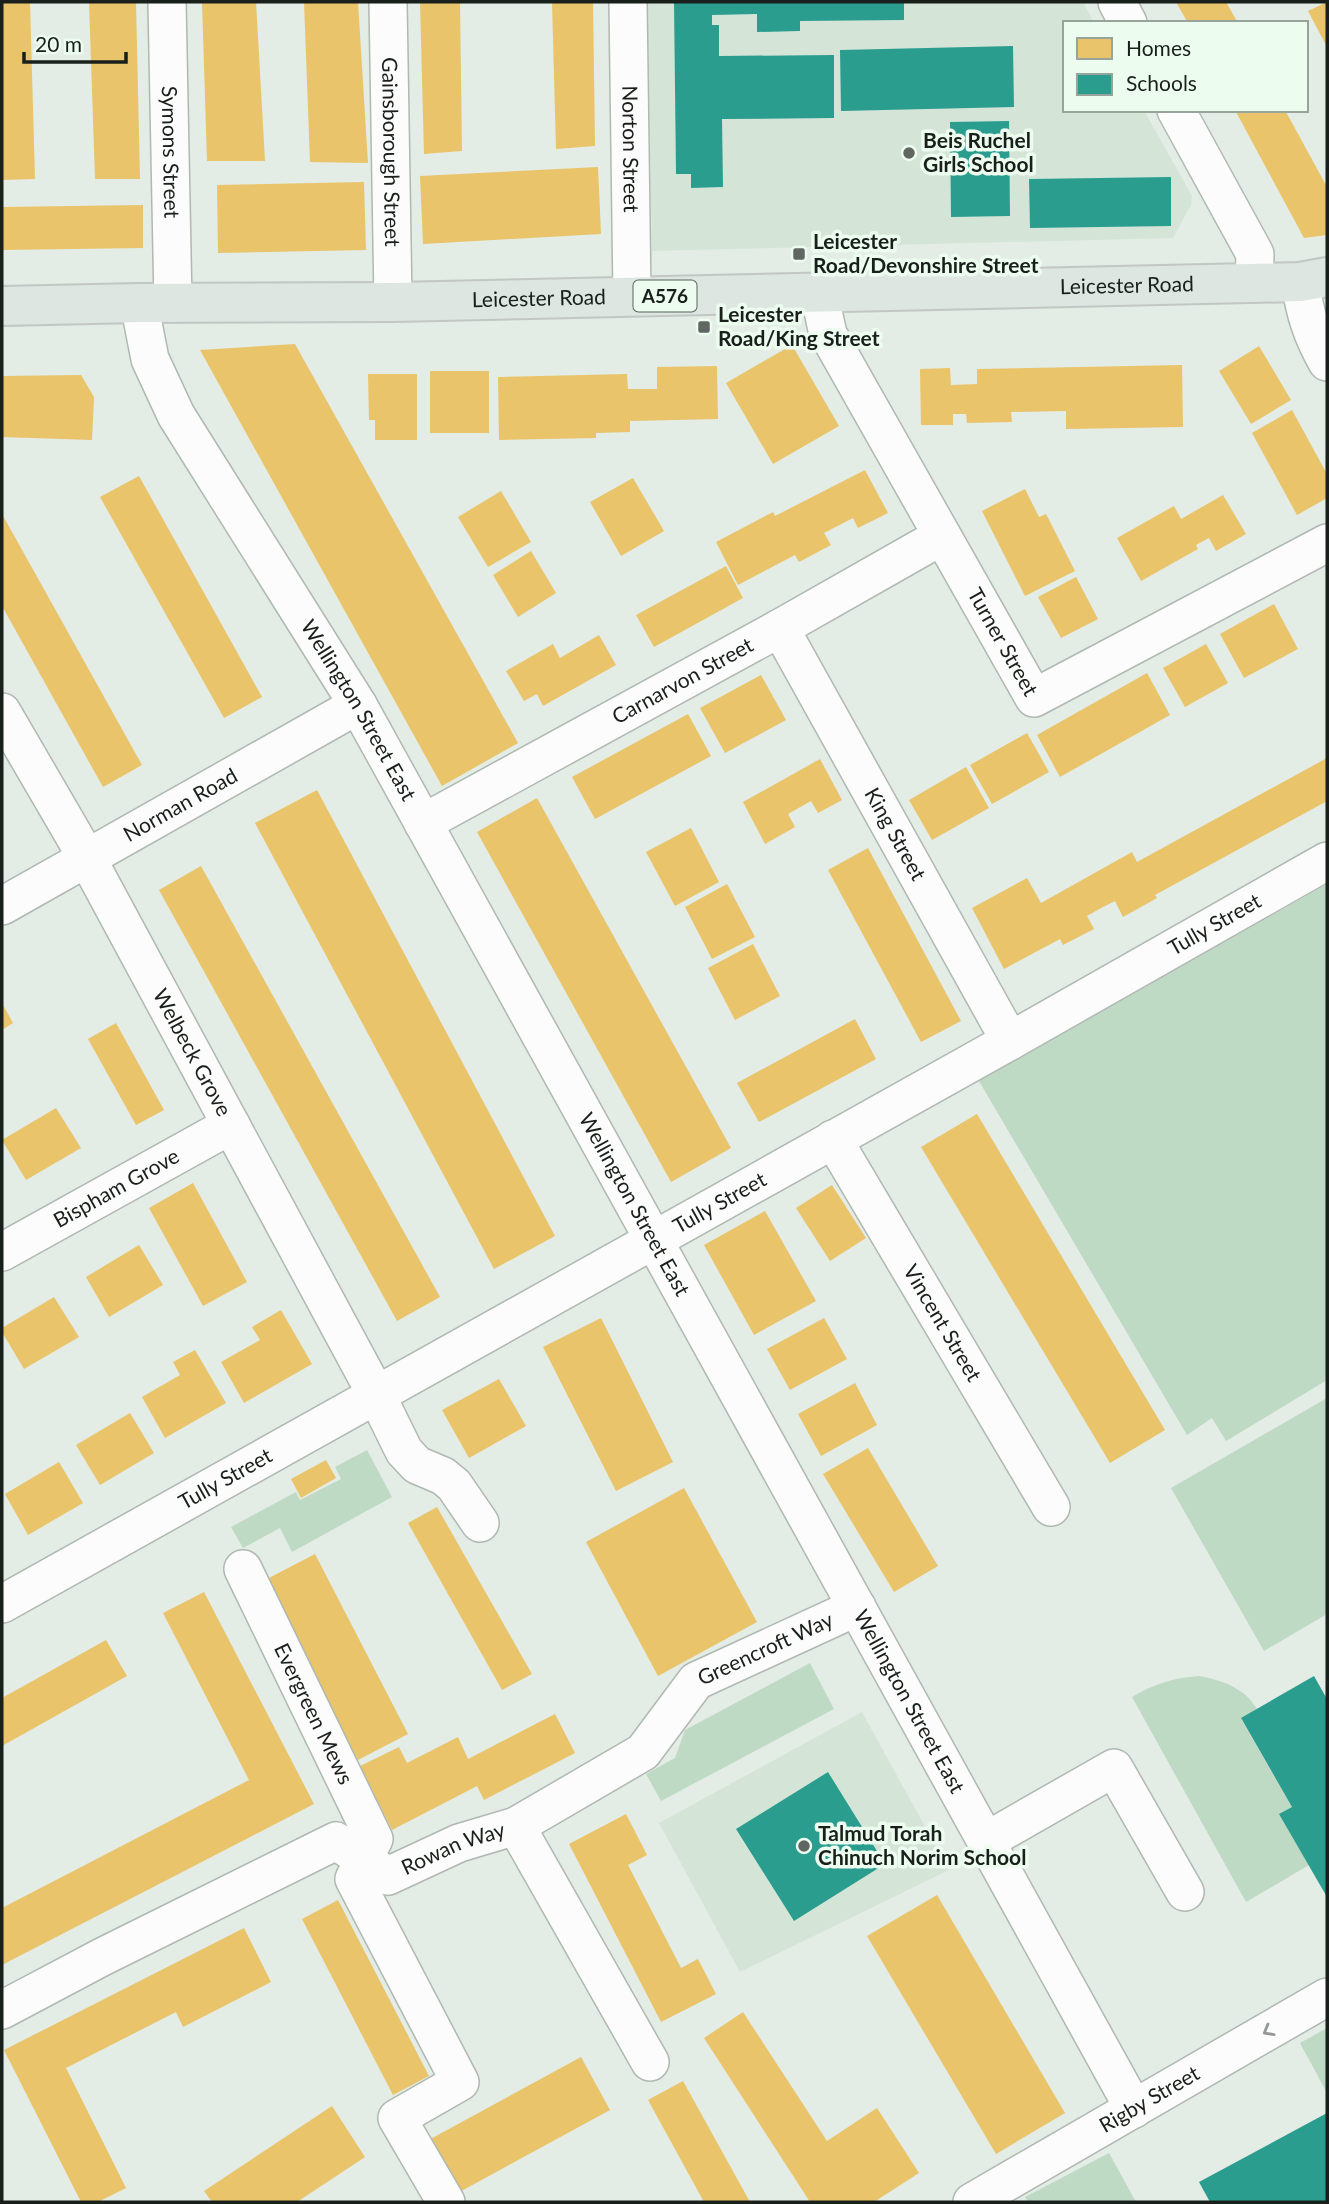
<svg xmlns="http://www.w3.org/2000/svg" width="1329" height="2204" font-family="Lato,sans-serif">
	<rect width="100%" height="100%" fill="#e3ece5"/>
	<path fill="#d4e5d8" d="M647,2H1083L1094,23H1065V110H1144L1192,196L1191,205L1173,238L652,251Z
		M862,1712L949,1870L740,1972L659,1823Z"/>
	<path fill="#bedac5" d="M1327,884V1380L1226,1441L1212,1418L1187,1435L979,1081Z
		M1327,1398V1614L1264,1651L1171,1488Z
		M367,1450L392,1497L292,1552L280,1528L243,1548L231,1527L296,1492L300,1500L341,1479L335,1467Z
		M810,1663L834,1709L661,1801L646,1774L675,1758L685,1730Z
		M1199,1676C1222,1680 1245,1688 1257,1709L1241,1719L1292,1807L1280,1814L1309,1865L1246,1902L1132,1697C1154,1684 1173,1678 1199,1676Z
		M1327,2028V2093L1300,2043Z
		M1109,2153L1136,2202H1028L1025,2197Z"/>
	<path fill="#e9c46a" d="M2,2H30L35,179L2,180Z
		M89,2H136L140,179H95Z
		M202,2H256L265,161H207Z
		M304,2H358L368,163L310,162Z
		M420,2H460L462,151L424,154Z
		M552,2H593L595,146L556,149Z
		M1176,2H1226L1238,23H1188Z
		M1327,2V47L1308,11Z
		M1235,110H1285L1327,187V235L1304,238Z
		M598,167L601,234L423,244L420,176Z
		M364,182L366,250L218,253L217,185Z
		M143,205V248L2,250V207Z
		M295,344L518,743L442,786L200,350Z
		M792,345L839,426L773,464L726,383Z
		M1259,346L1291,400L1251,424L1219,371Z
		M1182,365L1183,427L1066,429V411L1011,412L1012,422L967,423L966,414H953V425H921L920,369L950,368L951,385L977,384V369Z
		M717,366L718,419L630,421V432L596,433V438L499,440L498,377L627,374L628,389H657V367Z
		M430,371H489V433H430Z
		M368,374H417V440H375V420H369Z
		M81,375L94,397L92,440L2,437V376Z
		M1292,410L1327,474V498L1297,515L1252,433Z
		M865,470L888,513L858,528L853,518L824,533L831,545L799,562L795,555L738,585L716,542L773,512L775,516Z
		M139,476L262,697L224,718L100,497Z
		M633,478L664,531L621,556L590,502Z
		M1025,489L1039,517L1046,514L1075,571L1025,596L982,511Z
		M501,491L531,542L488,567L458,517Z
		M1223,495L1246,534L1216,551L1209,538L1196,545L1198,549L1141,581L1117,538L1174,506L1181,519Z
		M2,514L142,765L103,787L2,606Z
		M531,551L556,593L518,617L493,575Z
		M726,566L743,598L654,647L636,615Z
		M1076,577L1098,619L1061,638L1038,597Z
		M1274,604L1298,649L1244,678L1220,634Z
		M599,635L616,665L543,706L537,694L524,701L506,671L553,644L560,658Z
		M1206,644L1228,683L1185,707L1163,668Z
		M1147,673L1170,715L1060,777L1037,735Z
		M761,675L786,720L725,753L700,708Z
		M688,714L711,756L595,819L572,777Z
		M1027,733L1049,772L992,804L970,765Z
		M1327,758V801L1155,895L1157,898L1123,917L1115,901L1101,908L1087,916L1094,929L1063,945L1060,939L1004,969L972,908L1027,878L1041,903L1132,852L1137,862Z
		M820,759L842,800L818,813L811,801L788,814L795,827L765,844L743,802Z
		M966,767L989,808L932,840L909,800Z
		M317,790L555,1236L494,1269L255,823Z
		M537,798L731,1148L671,1182L477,832Z
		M691,828L719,882L675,906L646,852Z
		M868,848L961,1021L921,1042L828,870Z
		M201,866L440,1297L397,1321L159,890Z
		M727,884L755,937L712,959L685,907Z
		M753,944L780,996L735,1020L708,968Z
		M2,1003L13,1023L2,1030Z
		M855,1019L876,1059L759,1122L737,1083Z
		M116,1023L164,1110L136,1125L88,1039Z
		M56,1108L81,1148L26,1180L2,1140Z
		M977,1114L1165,1430L1110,1463L921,1147Z
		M193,1183L247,1282L203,1306L149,1208Z
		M832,1185L866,1238L830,1261L796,1208Z
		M765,1211L816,1301L754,1335L704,1245Z
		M139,1245L163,1285L109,1317L86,1277Z
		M54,1297L79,1337L24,1369L2,1332V1328Z
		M281,1310L312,1364L244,1403L221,1362L260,1340L252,1327Z
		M601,1318L673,1462L616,1491L543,1347Z
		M824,1318L847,1359L790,1390L767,1349Z
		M195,1350L226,1403L165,1438L142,1397L180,1375L173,1362Z
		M499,1379L526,1426L469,1458L442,1410Z
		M855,1383L877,1425L821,1456L798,1414Z
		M130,1413L154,1453L100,1485L76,1445Z
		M868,1448L938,1566L894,1592L823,1474Z
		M326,1460L336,1478L301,1498L291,1479Z
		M59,1462L83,1503L28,1535L5,1494Z
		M684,1488L757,1622L658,1676L586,1542Z
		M437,1507L532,1674L502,1690L408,1523Z
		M315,1554L408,1734L358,1760L265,1580Z
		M204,1592L314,1804L2,1965V1908L249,1780L163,1613Z
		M106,1640L127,1676L2,1746V1698Z
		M555,1714L575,1753L484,1800L477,1786L392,1830L360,1766L399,1747L407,1763L458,1737L468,1759Z
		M626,1814L647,1855L628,1865L681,1968L698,1959L716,1994L661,2022L569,1844Z
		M937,1895L1065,2113L996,2154L867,1936Z
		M338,1900L429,2076L393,2095L302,1919Z
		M244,1928L271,1982L183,2027L176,2012L66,2068L126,2188L98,2202H81L4,2050Z
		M743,2012L827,2141L877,2108L919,2173L874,2202H810L704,2038Z
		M581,2057L610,2110L454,2195L425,2142Z
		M683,2081L750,2202H704L648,2100Z
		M332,2106L365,2157L297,2202H212L204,2191Z"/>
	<path fill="#2a9d8f" d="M674,2H904V20L800,21V31L757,32V14L712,15V25H719V56L834,55V118L722,119L723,187L691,188V174H676Z
		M1013,46L1014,107L841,111L840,50Z
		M1009,121L1010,216L951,217L950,122Z
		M1171,177V226L1030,228L1029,179Z
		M1314,1676L1327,1699V1897L1279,1814L1292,1807L1241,1718Z
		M828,1772L885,1864L794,1921L736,1829Z
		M1327,2113V2202H1210L1199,2182Z"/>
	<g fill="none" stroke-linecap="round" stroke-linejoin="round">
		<defs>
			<g id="minor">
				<path id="s1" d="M167,2L173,303"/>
				<path id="s2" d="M388,2L393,302"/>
				<path id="s3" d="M628,2L632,296"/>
				<path d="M1117,2L1128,23"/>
				<path d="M1176,110L1255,254L1254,283"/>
				<path d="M1300,282C1305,313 1311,334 1327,362"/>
				<path id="s4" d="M819,293L828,334L1034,698L1327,543"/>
				<path id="s5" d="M139,303L150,359L176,415L358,705L1134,2109"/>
				<path id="s6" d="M780,628L1010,1041"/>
				<path id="s7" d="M2,712L87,858L377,1396L404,1451L417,1465L443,1476L454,1485L480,1523"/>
				<path id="s8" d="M423,823L780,628L942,536"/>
				<path id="s9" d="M2,906L358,705"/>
				<path id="s10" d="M833,1139L1051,1507"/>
				<path id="s11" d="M2,1252L231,1125"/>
				<path id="s12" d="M243,1569L374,1839L354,1879L460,2082L397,2118L446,2202"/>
				<path id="s13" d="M2,1604L1010,1041L1327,861"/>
				<path id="s14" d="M516,1826L643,1752L696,1681L857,1607"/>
				<path d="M986,1841L1114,1768L1185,1892"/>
				<path id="s15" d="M2,2010L102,1957L336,1841L388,1876L459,1843L516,1826L650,2062"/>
				<path id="s16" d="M972,2202L1327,1997"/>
			</g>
			<g id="major">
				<path id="s17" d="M2,306L139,303L393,302L1300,282L1327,277"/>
			</g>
		</defs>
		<use href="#minor" stroke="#b0b8b2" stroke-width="40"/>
		<use href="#major" stroke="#c2c7c3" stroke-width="42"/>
		<use href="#minor" stroke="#fbfcfb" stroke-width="37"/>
		<use href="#major" stroke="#dee6e1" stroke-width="38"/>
	</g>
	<defs><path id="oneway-chevron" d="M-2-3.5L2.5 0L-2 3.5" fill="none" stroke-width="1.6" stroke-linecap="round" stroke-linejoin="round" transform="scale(1.75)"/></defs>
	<use stroke="#959996" href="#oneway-chevron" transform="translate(1268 2031) rotate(150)"/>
	<g fill="#606762" stroke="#ecfdf0" stroke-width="2.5">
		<circle cx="909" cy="153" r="7"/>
		<rect x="792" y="247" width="14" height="14" rx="3.5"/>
		<rect x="697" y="320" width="14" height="14" rx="3.5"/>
		<circle cx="804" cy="1846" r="7"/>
	</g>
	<g text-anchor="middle" stroke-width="7" stroke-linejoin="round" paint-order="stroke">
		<rect fill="#ecfdf0" stroke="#58625b" stroke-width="2" x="633.5" y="280.5" width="63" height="31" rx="5"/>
		<g font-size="19" font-weight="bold" fill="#191f1b">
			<text x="665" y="303">A576</text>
		</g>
		<g font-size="21" font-weight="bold" fill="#191f1b" stroke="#ecfdf0" text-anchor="start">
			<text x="923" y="148">Beis Ruchel<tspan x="923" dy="24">Girls School</tspan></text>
			<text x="813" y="249">Leicester<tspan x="813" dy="24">Road/Devonshire Street</tspan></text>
			<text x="718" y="322">Leicester<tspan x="718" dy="24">Road/King Street</tspan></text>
			<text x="818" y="1841">Talmud Torah<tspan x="818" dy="24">Chinuch Norim School</tspan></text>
		</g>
		<g font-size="21" fill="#191f1b" stroke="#ecfdf0">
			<text dy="7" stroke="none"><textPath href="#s3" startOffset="147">Norton Street</textPath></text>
			<text dy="7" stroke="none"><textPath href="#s1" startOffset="150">Symons Street</textPath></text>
			<text dy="7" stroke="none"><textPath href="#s2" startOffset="150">Gainsborough Street</textPath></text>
			<text dy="7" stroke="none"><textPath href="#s17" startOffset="1125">Leicester Road</textPath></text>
			<text dy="7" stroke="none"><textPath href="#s17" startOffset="537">Leicester Road</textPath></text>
			<text dy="7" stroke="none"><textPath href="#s4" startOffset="396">Turner Street</textPath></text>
			<text dy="7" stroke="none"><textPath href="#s8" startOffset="296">Carnarvon Street</textPath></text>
			<text dy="7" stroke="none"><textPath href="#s5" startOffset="466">Wellington Street East</textPath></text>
			<text dy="7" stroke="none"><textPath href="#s9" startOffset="205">Norman Road</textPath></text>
			<text dy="7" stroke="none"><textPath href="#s6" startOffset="236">King Street</textPath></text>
			<text dy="7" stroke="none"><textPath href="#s13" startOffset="1390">Tully Street</textPath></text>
			<text dy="7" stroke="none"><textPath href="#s7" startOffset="390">Welbeck Grove</textPath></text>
			<text dy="7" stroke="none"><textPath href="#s11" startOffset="131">Bispham Grove</textPath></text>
			<text dy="7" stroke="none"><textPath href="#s13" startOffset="822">Tully Street</textPath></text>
			<text dy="7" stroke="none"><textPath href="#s5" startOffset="1032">Wellington Street East</textPath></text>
			<text dy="7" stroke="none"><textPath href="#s10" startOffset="214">Vincent Street</textPath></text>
			<text dy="7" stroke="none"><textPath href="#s13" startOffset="256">Tully Street</textPath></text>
			<text dy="7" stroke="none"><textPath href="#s14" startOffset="312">Greencroft Way</textPath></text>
			<text dy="7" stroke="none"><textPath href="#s5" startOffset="1600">Wellington Street East</textPath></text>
			<text dy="7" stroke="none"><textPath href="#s12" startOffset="161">Evergreen Mews</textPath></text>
			<text dy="7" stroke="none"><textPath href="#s15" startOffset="508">Rowan Way</textPath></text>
			<text dy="7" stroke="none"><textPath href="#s16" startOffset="205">Rigby Street</textPath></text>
		</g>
	</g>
	<rect width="1329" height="2204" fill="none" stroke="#191f1b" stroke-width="7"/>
	<rect x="1063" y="21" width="245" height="91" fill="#ecfdf0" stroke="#98a49b" stroke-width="2"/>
	<rect x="1077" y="38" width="35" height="21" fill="#e9c46a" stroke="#98a49b" stroke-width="2"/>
	<text x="1126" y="56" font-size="21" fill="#191f1b">Homes</text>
	<rect x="1077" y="74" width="35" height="21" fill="#2a9d8f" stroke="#98a49b" stroke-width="2"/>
	<text x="1126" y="91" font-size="21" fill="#191f1b">Schools</text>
	<path d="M24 52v10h102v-10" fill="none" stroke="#191f1b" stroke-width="3.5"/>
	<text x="35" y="52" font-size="21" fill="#191f1b" stroke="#ecfdf0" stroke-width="5" paint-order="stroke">20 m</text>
</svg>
